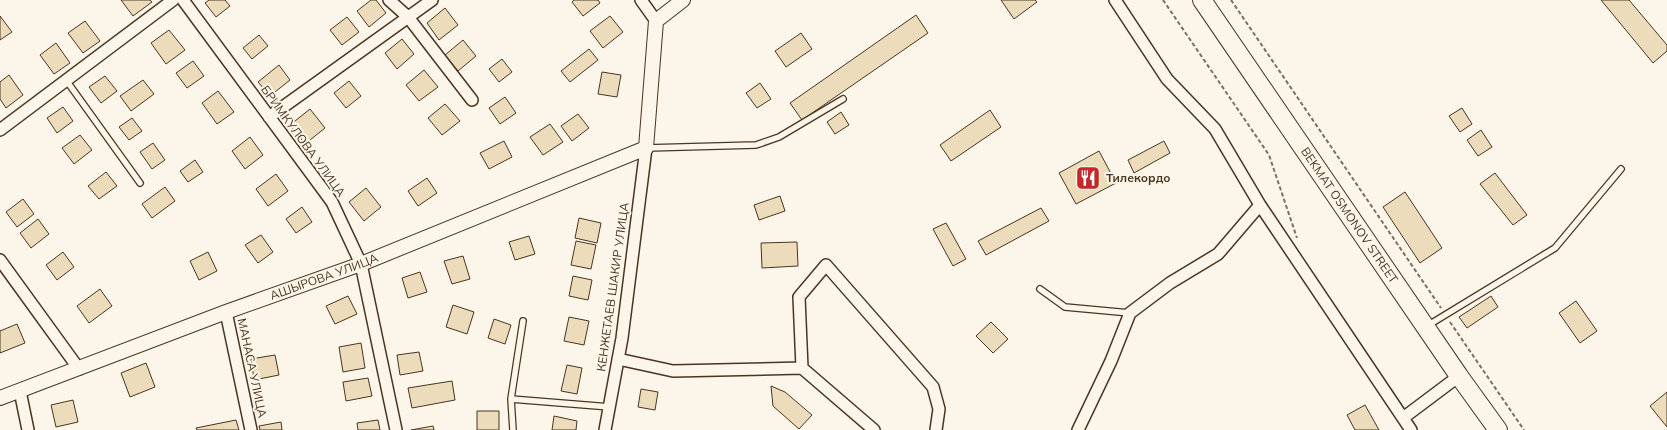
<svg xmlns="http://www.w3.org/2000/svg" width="1667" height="430" font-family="Mulish,sans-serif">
	<rect width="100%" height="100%" fill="#fbf6e9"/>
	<path fill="#ecdcbc" stroke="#4a3520" d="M121,0H150L152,2L133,16Z
		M209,0H225L230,6L216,17L205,3Z
		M371,0H376L386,13L369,27L357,11Z
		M574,0H598L600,3L583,16L572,2Z
		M1001,0H1035L1037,2L1014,19Z
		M1601,0H1629L1667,45V51L1653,63Z
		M445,8L458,25L439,40L427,23Z
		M916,15L928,33L802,120L790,103Z
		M0,16L12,32L0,40Z
		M610,16L623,32L603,48L590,31Z
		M347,17L359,32L342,45L330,30Z
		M85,21L100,41L83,53L68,33Z
		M169,30L185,50L166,64L151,43Z
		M801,33L812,49L786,67L775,51Z
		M259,35L268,46L252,59L243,48Z
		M402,39L414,54L397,69L385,53Z
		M463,40L476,56L458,71L445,55Z
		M56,43L70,63L54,74L40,55Z
		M589,49L598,60L570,82L561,71Z
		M502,59L512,72L499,82L489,69Z
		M193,61L204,76L187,88L176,73Z
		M279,65L290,80L270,96L258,82Z
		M424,70L438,87L419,101L406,85Z
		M602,72L621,75L617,97L598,94Z
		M9,75L23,95L6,108L0,99V82Z
		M105,76L117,91L101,103L89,87Z
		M143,80L154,94L131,111L120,96Z
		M349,81L361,96L346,108L334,93Z
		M760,83L771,99L757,108L746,93Z
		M218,91L234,112L217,124L202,103Z
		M505,97L516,113L500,124L489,108Z
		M445,104L460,121L442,135L428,118Z
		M63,107L73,121L57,133L47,118Z
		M1462,108L1472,124L1460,132L1449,116Z
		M310,109L325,128L305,144L290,125Z
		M990,110L1001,127L951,161L940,145Z
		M841,112L849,125L835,134L827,122Z
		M578,114L589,128L572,141L561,126Z
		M132,118L142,131L129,140L119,127Z
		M550,124L563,142L543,155L530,137Z
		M1481,130L1492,147L1478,156L1467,140Z
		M80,135L92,150L74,164L62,148Z
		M250,137L263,155L245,169L232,151Z
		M504,141L512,157L489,169L480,153Z
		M1164,141L1170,153L1134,173L1128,160Z
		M153,143L165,160L152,169L140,152Z
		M1099,151L1116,183L1076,204L1059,173Z
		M195,160L203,172L188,182L180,171Z
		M106,172L117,186L99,199L88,186Z
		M1495,173L1527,215L1513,225L1480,184Z
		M276,174L288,191L268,206L256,189Z
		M427,178L437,193L418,206L408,191Z
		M165,187L175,201L152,218L142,204Z
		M366,188L381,207L364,221L349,202Z
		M1405,192L1442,248L1420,263L1383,207Z
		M780,196L785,211L759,220L754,205Z
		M23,199L34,214L17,227L6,212Z
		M302,207L312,222L296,233L286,219Z
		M1041,208L1049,221L986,255L978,241Z
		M579,218L601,223L597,243L575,238Z
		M38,219L49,234L31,248L20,233Z
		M946,223L966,259L953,266L933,229Z
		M261,235L273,252L258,263L245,245Z
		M529,236L535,254L515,260L509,242Z
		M576,241L596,245L591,269L571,265Z
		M797,242L798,266L762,268L761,243Z
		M63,252L74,267L57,280L46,265Z
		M208,252L217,271L199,280L190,261Z
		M463,256L470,279L452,284L444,261Z
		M420,272L427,292L408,298L402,278Z
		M573,276L592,280L588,300L569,296Z
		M100,289L112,306L89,323L77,306Z
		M348,296L357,314L335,324L326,306Z
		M1491,296L1498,307L1467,328L1459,317Z
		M1576,301L1597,331L1580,343L1559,313Z
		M453,305L474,312L467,334L446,327Z
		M569,317L589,321L584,345L564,341Z
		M494,319L511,325L505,344L488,338Z
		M991,322L1008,339L993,353L976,336Z
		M17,324L25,343L0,353V331Z
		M361,343L365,368L343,372L339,347Z
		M419,352L423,371L400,375L397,355Z
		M275,355L279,375L254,380L251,359Z
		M146,363L155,387L130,397L121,373Z
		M567,365L582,368L577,394L561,391Z
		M368,378L372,396L346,401L343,382Z
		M452,381L455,400L412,408L408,388Z
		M771,386L785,392L812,415L799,429L773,406Z
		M641,389L658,392L655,410L638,407Z
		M1667,392V427L1650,406Z
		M73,400L78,422L56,427L51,405Z
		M1365,405L1379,430H1355L1347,415Z
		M477,411H499V430H477Z
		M554,416L577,421L576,430H552Z
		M236,420L239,430H197L196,428Z
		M378,420L380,430H358L357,423Z
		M281,422L282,430H260L259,426Z
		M433,426L434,430H411Z"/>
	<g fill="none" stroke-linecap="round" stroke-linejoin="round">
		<defs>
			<path id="service" d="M66,80L140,183
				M646,148L756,145L779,137L843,99
				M1040,289L1065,307L1130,313
				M1427,326L1555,248L1621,169
				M511,399L610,407
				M513,430L511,399L523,321"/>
			<path id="minor" d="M183,0L332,202L361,264L396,430
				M389,0L408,17L472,100
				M641,0L656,21
				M1115,0L1167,79L1215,129L1260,205L1411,430
				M269,117L432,0
				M0,130L173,0
				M0,260L79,369
				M226,312L251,430
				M618,359L673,371L802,368L874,430
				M802,368L799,297L826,265L933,387L939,409L936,430
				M20,391L28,430
				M1403,418L1459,376
				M605,430L622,338L646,148
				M1078,430L1111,361L1130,313L1170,283L1218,254L1260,205"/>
			<g id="tertiary">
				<path id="s1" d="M0,398L226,312L361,264L646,148L656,21L683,0"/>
			</g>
			<g id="trunk">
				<path id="s2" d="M1202,0L1459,376L1498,430"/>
			</g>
		</defs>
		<use href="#service" stroke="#4a3520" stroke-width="8"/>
		<use href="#minor" stroke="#4a3520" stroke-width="14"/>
		<use href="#tertiary" stroke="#4a3520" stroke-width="16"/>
		<use href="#trunk" stroke="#4a3520" stroke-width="20"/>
		<path stroke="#7f6f5c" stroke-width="2" stroke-dasharray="4 2.5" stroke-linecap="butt" d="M1163,0L1269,155L1297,238
			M1231,0L1441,308
			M1450,322L1524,430"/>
		<use href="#service" stroke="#fbf6e9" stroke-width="5.5"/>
		<use href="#minor" stroke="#fbf6e9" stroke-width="11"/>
		<use href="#tertiary" stroke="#fbf6e9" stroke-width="14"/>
		<use href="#trunk" stroke="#fbf6e9" stroke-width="18"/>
	</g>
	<defs>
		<symbol id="restaurant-square" viewBox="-11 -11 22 22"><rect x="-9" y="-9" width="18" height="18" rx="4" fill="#c62828" stroke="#fbf6e9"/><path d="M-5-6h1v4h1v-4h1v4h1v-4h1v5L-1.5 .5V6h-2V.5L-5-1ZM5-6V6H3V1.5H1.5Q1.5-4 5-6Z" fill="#fff"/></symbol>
	</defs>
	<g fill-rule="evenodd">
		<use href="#restaurant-square" x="1074" y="164" width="28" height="28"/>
	</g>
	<g text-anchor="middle" stroke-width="4" stroke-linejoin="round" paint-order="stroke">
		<g font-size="12" fill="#4a3520" stroke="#fbf6e9">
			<text transform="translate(303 141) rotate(54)" y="4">БРИМКУЛОВА УЛИЦА</text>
			<text dy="4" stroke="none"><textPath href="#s2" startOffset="261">BEKMAT OSMONOV STREET</textPath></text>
			<text dy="4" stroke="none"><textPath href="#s1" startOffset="346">АШЫРОВА УЛИЦА</textPath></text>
			<text transform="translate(613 287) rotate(-82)" y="4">КЕНЖЕТАЕВ ШАКИР УЛИЦА</text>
			<text transform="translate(252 368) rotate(78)" y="4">МАНАСА УЛИЦА</text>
		</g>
		<g font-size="12" font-weight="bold" fill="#4a3520" stroke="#fbf6e9" text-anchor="start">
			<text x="1106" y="182">Тилекордо</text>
		</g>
	</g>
</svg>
